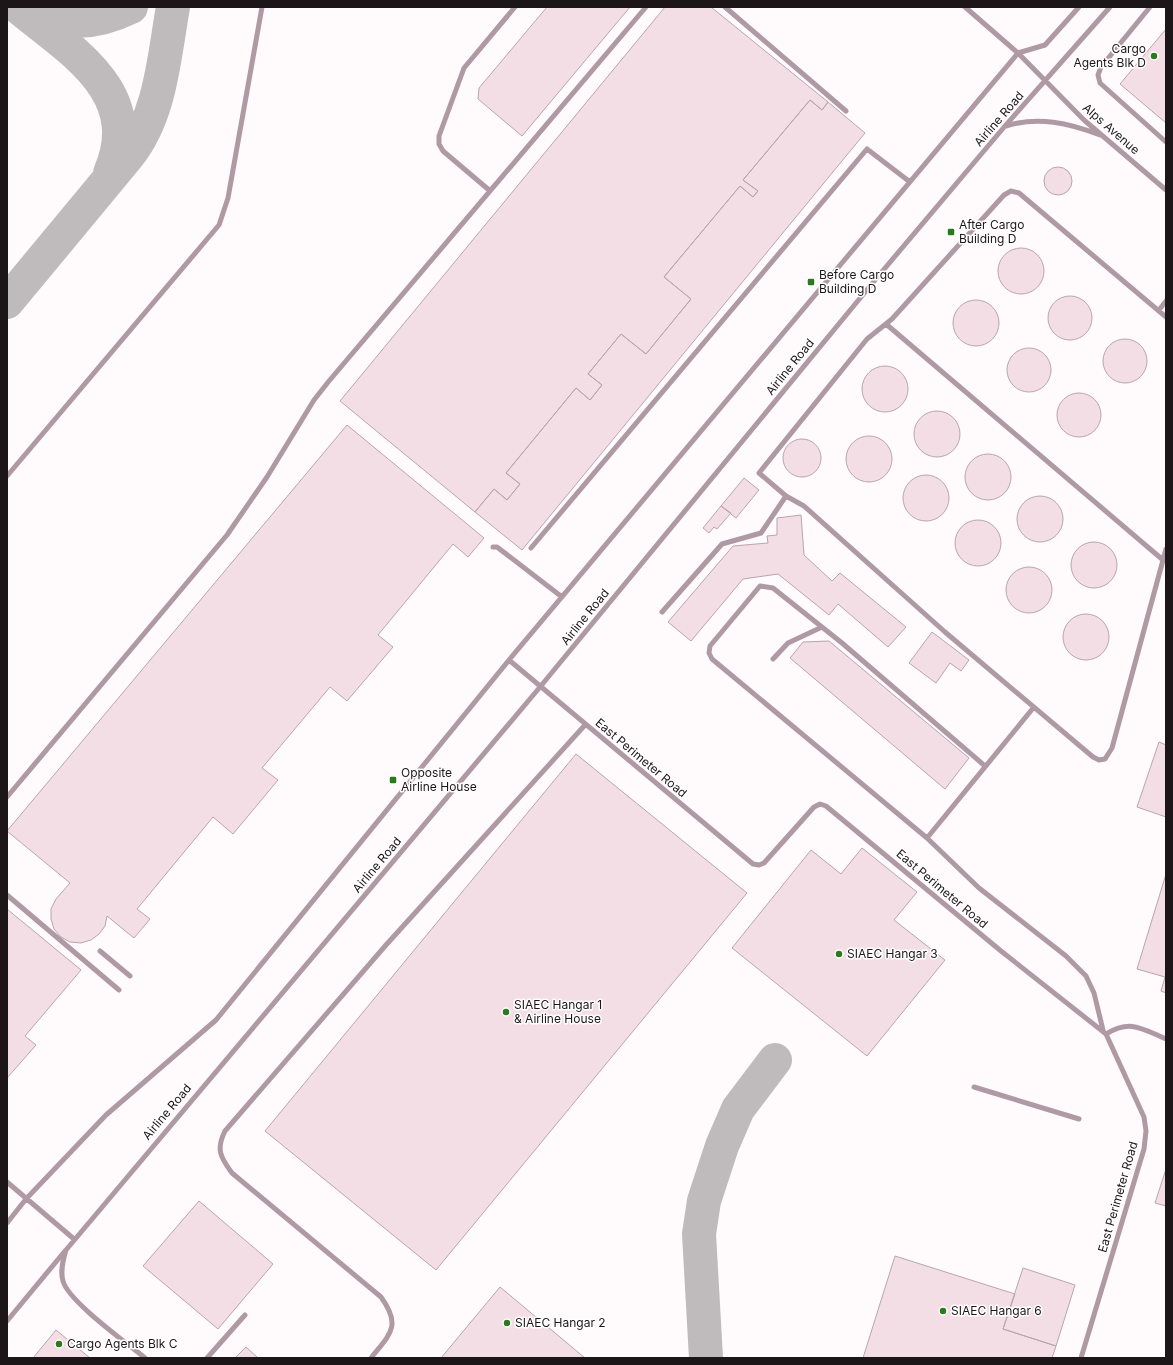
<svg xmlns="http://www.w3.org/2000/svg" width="1173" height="1365" font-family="Inter,sans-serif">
	<rect width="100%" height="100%" fill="#fffafc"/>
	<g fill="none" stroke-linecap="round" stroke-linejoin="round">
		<path stroke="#bfbabc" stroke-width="34" d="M18,7C71,51 145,92 110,173
			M27,10C65,25 94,25 131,7
			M7,302L128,156C161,115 164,57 173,7
			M706,1358L699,1234L704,1201L722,1146L738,1109L775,1060"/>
	</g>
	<path fill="#f3dee6" stroke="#b9a5ad" d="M547,7H630L522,136L478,99L479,88Z
		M665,7H711L828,102L822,110L810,100L743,180L758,191L753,197L740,186L664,277L691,299L646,354L621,334L588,374L602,385L590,400L576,388L506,473L520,484L507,500L494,489L475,512L340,401Z
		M1166,29V123L1120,84Z
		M810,100L822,110L828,102L865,133L522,550L475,512L494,489L507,500L520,484L506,473L576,388L590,400L602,385L588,374L621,334L646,354L691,299L664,277L740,186L753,197L758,191L743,180Z
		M1044 181a14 14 0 1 1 28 0a14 14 0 1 1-28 0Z
		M998 271a23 23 0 1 1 46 0a23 23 0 1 1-46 0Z
		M1048 318a22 22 0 1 1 44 0a22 22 0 1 1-44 0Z
		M953 323a23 23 0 1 1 46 0a23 23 0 1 1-46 0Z
		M1103 361a22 22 0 1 1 44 0a22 22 0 1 1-44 0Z
		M1007 370a22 22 0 1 1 44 0a22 22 0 1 1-44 0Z
		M862 389a23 23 0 1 1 46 0a23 23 0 1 1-46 0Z
		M1057 415a22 22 0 1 1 44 0a22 22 0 1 1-44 0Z
		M914 434a23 23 0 1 1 46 0a23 23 0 1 1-46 0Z
		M347,425L484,538L468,557L453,544L378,635L393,647L347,701L330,687L262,768L278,780L233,834L213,817L137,909L150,919L134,938L107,916L105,926L99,934L91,940L81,943L70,942L61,937L54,929L51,919V909L56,899L70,883L7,831Z
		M846 459a23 23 0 1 1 46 0a23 23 0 1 1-46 0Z
		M783 458a19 19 0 1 1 38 0a19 19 0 1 1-38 0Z
		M965 477a23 23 0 1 1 46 0a23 23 0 1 1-46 0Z
		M903 498a23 23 0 1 1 46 0a23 23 0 1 1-46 0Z
		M744,478L759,490L736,518L721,506Z
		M1017 519a23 23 0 1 1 46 0a23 23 0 1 1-46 0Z
		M721,506L731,513L717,529L714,527L709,533L703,528Z
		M801,515L804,555L832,581L840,573L906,627L888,647L838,604L829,615L778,574L743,579L691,641L668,622L733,546L768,543L767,536L777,535V518Z
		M955 543a23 23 0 1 1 46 0a23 23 0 1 1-46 0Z
		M1071 565a23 23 0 1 1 46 0a23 23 0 1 1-46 0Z
		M1006 590a23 23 0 1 1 46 0a23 23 0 1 1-46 0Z
		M1063 637a23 23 0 1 1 46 0a23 23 0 1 1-46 0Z
		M932,632L969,660L961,671L950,663L936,683L909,663Z
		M829,641L969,758L945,789L790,658L803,642Z
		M1159,742L1166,745V817L1137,807Z
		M576,754L747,893L436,1270L265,1131Z
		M862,848L917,892L894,920L945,960L867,1056L732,948L811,850L841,874Z
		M1166,874V993L1161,991L1165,977L1137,969Z
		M7,909L81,970L25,1036L36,1045L7,1078Z
		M1166,1169V1206L1155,1203Z
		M199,1201L273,1264L218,1329L143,1266Z
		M895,1256L1015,1294L1003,1329L1056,1346L1052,1358H863Z
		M1023,1268L1075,1285L1056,1346L1003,1329Z
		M500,1287L585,1358H441Z
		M56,1330L90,1358H33Z
		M246,1347L258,1358H235Z"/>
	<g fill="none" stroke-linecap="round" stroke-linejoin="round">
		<path stroke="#af9aa3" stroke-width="5" d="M725,7L846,111
			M965,7L1018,53L1084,120L1166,190
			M1150,7L1101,67L1098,75L1100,83L1166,142
			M1006,126C1038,116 1069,123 1100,135
			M489,190L443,151L439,144V136L464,68L515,7
			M1159,310L1166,301
			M1166,317L1019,193L1011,191L1004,195L892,319L867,339L759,473L786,496L804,506L945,632L1093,757L1099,760L1105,759L1112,748L1166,549
			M886,324L1163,560
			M7,476L219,225L228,198L262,7
			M493,547H497L562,597
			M531,548L867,149L910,182
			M662,612L722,544L761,533L786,496
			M773,659L788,643L822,627
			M509,660L753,864L759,865L764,863L814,807L820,804L826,806L1001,951L1106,1034L1144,1117L1146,1131L1144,1149L1081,1358
			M985,766L842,643L773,588L760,586L710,646L709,653L712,659L927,838L979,888L1066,956L1086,976L1094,993L1103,1030
			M7,797L227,535L267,477L314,400L329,381L646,7
			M927,838L1034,707
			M7,895L119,990
			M100,951L130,976
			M1106,1034C1131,1019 1142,1029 1166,1039
			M974,1087L1079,1119
			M7,1182L74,1239
			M7,1223L26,1199L106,1115L216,1020L509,660L1018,53L1045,45L1079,7
			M7,1321L65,1251
			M145,1358C127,1343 68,1301 63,1281C60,1271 63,1260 66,1250L540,687L875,280L1005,126L1110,7
			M207,1358L245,1315
			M371,1358C390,1334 402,1326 381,1297L232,1173C220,1157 216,1149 225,1131L386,945L585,725"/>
	</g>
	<g fill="#2c7920" stroke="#fff" stroke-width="1.5">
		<circle cx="1154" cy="56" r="4"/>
		<rect x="947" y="228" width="8" height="8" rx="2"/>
		<rect x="807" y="278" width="8" height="8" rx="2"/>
		<rect x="389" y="776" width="8" height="8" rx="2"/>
		<circle cx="839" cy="954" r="4"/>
		<circle cx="506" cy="1012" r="4"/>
		<circle cx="943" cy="1311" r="4"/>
		<circle cx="507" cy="1323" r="4"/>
		<circle cx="59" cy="1344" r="4"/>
	</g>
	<g text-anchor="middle" stroke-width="3" stroke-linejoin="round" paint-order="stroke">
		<g font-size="12" fill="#1d1619" stroke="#fff" text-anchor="start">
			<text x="1146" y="53" text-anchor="end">Cargo<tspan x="1146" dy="14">Agents Blk D</tspan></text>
			<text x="959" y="229">After Cargo<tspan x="959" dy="14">Building D</tspan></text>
			<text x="819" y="279">Before Cargo<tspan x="819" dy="14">Building D</tspan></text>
			<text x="401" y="777">Opposite<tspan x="401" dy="14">Airline House</tspan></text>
			<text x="847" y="958">SIAEC Hangar 3</text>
			<text x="514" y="1009">SIAEC Hangar 1<tspan x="514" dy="14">&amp; Airline House</tspan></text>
			<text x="951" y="1315">SIAEC Hangar 6</text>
			<text x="515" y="1327">SIAEC Hangar 2</text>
			<text x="67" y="1348">Cargo Agents Blk C</text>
		</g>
		<g font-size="12" fill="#1d1619" stroke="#fff">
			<text transform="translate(999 119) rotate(-49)" y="4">Airline Road</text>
			<text transform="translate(1111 129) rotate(41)" y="4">Alps Avenue</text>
			<text transform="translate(790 367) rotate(-51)" y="4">Airline Road</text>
			<text transform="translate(585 617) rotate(-51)" y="4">Airline Road</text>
			<text transform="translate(641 758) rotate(40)" y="4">East Perimeter Road</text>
			<text transform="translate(377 865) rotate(-50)" y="4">Airline Road</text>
			<text transform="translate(942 889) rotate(40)" y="4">East Perimeter Road</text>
			<text transform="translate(167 1112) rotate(-50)" y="4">Airline Road</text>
			<text transform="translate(1118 1197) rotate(-74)" y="4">East Perimeter Road</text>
		</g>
	</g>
	<rect width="1173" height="1365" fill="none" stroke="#1d1619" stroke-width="16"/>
</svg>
